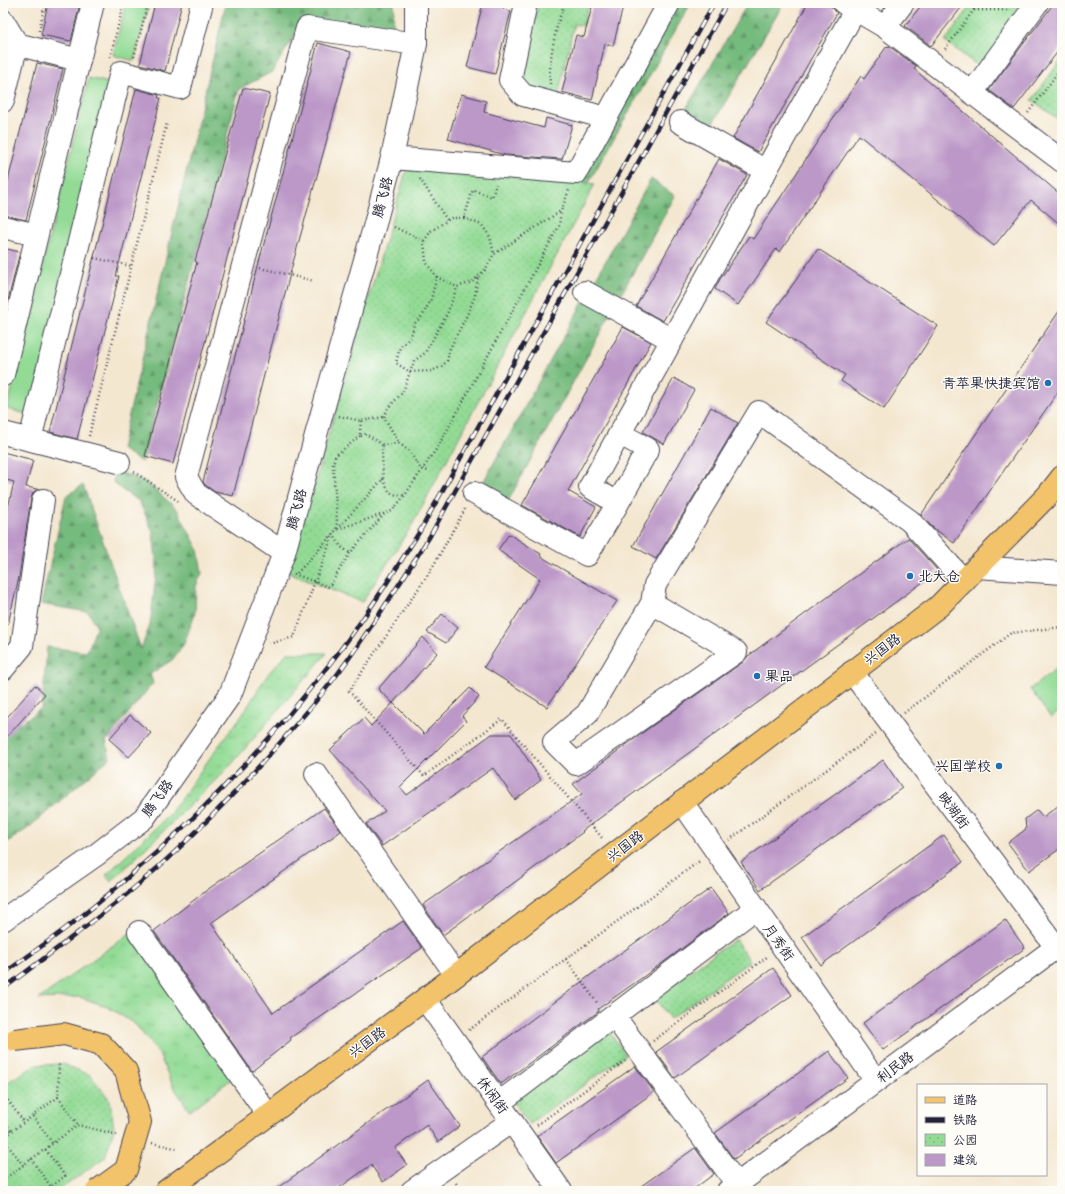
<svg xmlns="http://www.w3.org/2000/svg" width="1065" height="1194" font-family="'Indie Flower','LXGW WenKai TC',sans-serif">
	<defs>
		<pattern id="grass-tufts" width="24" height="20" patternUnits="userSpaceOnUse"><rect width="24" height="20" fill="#93db95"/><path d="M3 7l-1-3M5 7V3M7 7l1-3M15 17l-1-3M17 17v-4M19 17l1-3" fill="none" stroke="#7ebc81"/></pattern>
		<pattern id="forest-firs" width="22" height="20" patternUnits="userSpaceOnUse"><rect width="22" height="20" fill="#76bb7e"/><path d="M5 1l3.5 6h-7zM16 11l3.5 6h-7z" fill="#609868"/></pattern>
		<pattern id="park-dots" width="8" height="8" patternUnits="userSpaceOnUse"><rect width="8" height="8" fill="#93db95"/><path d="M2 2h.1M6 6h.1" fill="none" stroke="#7ebc81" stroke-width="1.8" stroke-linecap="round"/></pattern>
	</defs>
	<rect width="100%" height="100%" fill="#fdfcf7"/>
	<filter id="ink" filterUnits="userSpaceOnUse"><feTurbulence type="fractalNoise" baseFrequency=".025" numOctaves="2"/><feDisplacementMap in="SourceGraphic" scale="8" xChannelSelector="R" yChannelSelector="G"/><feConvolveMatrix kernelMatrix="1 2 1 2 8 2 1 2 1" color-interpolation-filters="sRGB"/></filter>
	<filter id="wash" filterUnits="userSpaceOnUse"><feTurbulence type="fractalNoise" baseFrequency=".012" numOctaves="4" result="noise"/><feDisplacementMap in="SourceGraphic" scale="16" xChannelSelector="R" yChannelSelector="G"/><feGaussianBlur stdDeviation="0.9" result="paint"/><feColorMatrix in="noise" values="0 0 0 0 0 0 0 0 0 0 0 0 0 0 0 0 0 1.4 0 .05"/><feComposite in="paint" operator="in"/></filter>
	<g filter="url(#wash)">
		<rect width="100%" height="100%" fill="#f4e7d0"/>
		<path fill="url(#grass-tufts)" stroke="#5a7e68" d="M287,653H327L230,766L111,882L106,875L170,814L217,748L243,714L268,674Z
			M134,930L238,1074L190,1111L173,1086L159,1054L136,1025L108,1007L80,997L39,999Z"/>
		<path fill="url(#forest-firs)" stroke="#4c6e5c" d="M226,3H394L393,35L301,26L272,72L239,89L142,462L121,449Z
			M669,3H691L582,194L573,167Z
			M748,3H784L707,133L681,117Z
			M651,179L675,196L507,503L480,488Z
			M115,471L125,474L146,482L177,509L198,549L202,573L196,586L195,613L184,644L172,660L150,674L153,683L106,741L110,758L27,829L3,845V736L42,708L47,647L87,652L97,626L88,612L41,604L66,496L83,485L141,649L150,625L157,568L153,532L139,501L122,490L113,482Z"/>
		<path fill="url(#park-dots)" stroke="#5a7e68" d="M538,3H589L583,26L574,24L558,97L532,91L523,78Z
			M973,3H1045L991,76L945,41Z
			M1062,58V122L1032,100Z
			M408,164L595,184L411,527L362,602L288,573Z
			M735,939L750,961L670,1019L654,997Z
			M609,1031L626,1055L529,1124L512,1100Z
			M63,1064L90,1075L110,1100L114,1129L105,1157L58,1191H3V1085L36,1065Z"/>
		<path fill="#93db95" stroke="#5a7e68" d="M126,3H133L149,6L134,61L113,55Z
			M89,78L113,84L31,415L7,409Z
			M1062,664V709L1051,718L1030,689Z"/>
		<g id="blocks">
			<path fill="#bc98c8" d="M48,3H80L71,41L41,35Z
				M155,3H182L165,71L140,64Z
				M483,3H504L503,9L511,11L495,74L467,67Z
				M593,3H624L613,46L605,44L592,100L562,92L576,35L584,37Z
				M808,3H824L833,8L837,13L758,152L733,138Z
				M923,3H965L931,46L905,26Z
				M1054,3H1062V46L1014,109L989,90Z
				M318,43L351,52L291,270L233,496L215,492L205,485L203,482L259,262Z
				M887,46L888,47L889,46L916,66L914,69L1062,196V226L1031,200L994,246L859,135L780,252L776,249L738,305L715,289L720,279L749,236L753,239L861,76L864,79Z
				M37,63L63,69L26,220L3,215V201Z
				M243,88L270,94L173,464L145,456L197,262L195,261Z
				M136,89L159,95L158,98H161L116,276H119L77,439L50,432Z
				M461,94L486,101L484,112L544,128L546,118L572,125L562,159L505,155L448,139Z
				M719,159L747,175L663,321L636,306Z
				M3,248L20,252L6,308L3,307Z
				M818,249L938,326L884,409L841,381L845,375L766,322Z
				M1062,307V386L954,543L932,527L921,515Z
				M623,327L651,342L568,491L596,507L580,537L522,505Z
				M674,378L694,390L664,444L643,432Z
				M711,407L738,423L656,559L633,546Z
				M3,452L33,460L26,487L37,489L33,493L31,498L19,577L8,624H3V529L14,482L3,479Z
				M509,534L541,554L540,556L617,601L547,707L484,667L540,579L498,550Z
				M908,538L938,571L582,831L583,832L443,935L423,905L582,794L573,784L649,728L743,662L748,656Z
				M442,614L458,628L446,643L427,632Z
				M423,637L437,653L393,703L378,689Z
				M35,685L45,694L3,741V722Z
				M470,688L479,697L462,716L466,721L400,787L407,795L492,734H511L541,780L515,800L493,768L382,846L366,824L385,811L330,750L364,718L371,726L393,703L424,734Z
				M130,715L151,733L129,757L109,739Z
				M883,760L902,788L760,890L741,862Z
				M1062,803V847L1029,871L1008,843L1026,829L1025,819L1037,810L1043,817Z
				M324,808L341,831L211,923L273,1013L403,921L422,948L290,1038L291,1040L252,1071L154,931L207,890Z
				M944,835L963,862L821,965L802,937Z
				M711,888L729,913L668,959L598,1009L599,1011L501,1084L482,1057L596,971Z
				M1005,920L1025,948L883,1050L863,1023Z
				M773,968L792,995L675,1078L656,1052Z
				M829,1051L848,1078L734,1159L715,1133Z
				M635,1066L654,1092L556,1163L537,1136Z
				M428,1080L460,1126L438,1142L427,1125L395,1148L407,1165L383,1182L371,1165L335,1191H273Z
				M695,1148L714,1174L691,1191H634Z"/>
		</g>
	</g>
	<g filter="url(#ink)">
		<use href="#blocks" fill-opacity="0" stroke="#424051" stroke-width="1"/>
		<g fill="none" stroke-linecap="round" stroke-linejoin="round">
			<defs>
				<path id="minor" d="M526,3L510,80L523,95L606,118
					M844,3L885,27L903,3
					M3,21L17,44L3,101
					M885,27L1062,161
					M16,44L79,60
					M972,93L1037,3
					M680,122L766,171
					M392,158L576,173L669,3
					M3,227L37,235
					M585,292L672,340
					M3,375L93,3
					M3,433L119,462
					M30,440L121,72L180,88L202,3
					M474,493L587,555L618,503L590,487L859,3
					M618,503L648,449L620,434
					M284,553L196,494L186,477L307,28L416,44
					M977,567L1062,573
					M652,603L587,714L554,742L576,764L736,652L652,603L655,585L759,412L910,521L964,581
					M3,669L22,646L43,500
					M852,672L1056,947
					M316,774L456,975
					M682,802L876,1081
					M3,920L96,855L144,818L230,695L284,553L322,413L375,224L392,158L416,44V3
					M139,932L268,1115
					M425,999L561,1191
					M614,1016L737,1184
					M499,1103L756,908
					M412,1191L512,1121
					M728,1191L1062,943"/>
				<path id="major" d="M166,1191L425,999L939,606L1047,496L1062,477"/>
			</defs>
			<use href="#minor" stroke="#424051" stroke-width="24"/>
			<use href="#major" stroke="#424051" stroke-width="24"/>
			<path stroke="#424051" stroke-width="2.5" stroke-dasharray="1 3" stroke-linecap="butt" d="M974,10H1009
				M39,31L45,3
				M945,49L979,3
				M110,57L124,3
				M134,57L148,3
				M550,84C548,63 556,23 565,3
				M1028,113L1062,67
				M420,179L447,220
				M464,218L482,225L490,237L494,254
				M394,227L424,241L426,262L437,277L457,287
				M424,241L431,231L451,218H464L473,190L492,197L496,184
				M94,258L131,266
				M260,268L314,281
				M437,276L431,299L423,315L414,324L411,337L400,347L396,363L410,372L431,371L441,367L447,361L450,348L466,317L475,296L478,277
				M339,416L361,421L384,417
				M361,421L360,431V436L366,434L383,445
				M89,436L167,123
				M360,436L336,455L333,463L337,521L336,530L392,511L405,495L439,445L559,226L561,211
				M399,443L411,453L420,468L428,471
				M134,472L178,501
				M383,479C389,492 389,495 404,495
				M465,509L431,570L349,691L424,776L502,719L603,839
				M333,534L341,547L350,553
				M297,573L383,479L382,452L383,445L399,443L384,417L388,408L403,392L414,361L425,353L447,314L457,287L472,282L485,270L494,254L561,211L569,190
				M294,574L329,587L350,553L385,513
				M269,644L294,637L332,537
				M904,713L1011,633L1062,627
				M729,840L876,734
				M566,959L598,1004
				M469,1030L701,860
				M653,1041L767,957
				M3,1094L24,1122
				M58,1097L78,1125
				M33,1116L53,1144
				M3,1120L12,1132
				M537,1125L625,1061
				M3,1138L58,1097L59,1064
				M3,1139L23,1165
				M152,1143L179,1149
				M31,1159L51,1187L65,1176L45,1149
				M3,1180L78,1125L118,1135
				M456,1183L461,1191"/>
			<use href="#minor" stroke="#fff" stroke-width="22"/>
			<use href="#major" stroke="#f2c36a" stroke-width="22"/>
			<defs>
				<path id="rail" d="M3,974C45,944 87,914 125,880C200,816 268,744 328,666C362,623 391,577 420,531L714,3
					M3,989C47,956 91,924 133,889C175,854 214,815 251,775C281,742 312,708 339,672C371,628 401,582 430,536L727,3"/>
			</defs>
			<use href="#rail" stroke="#22223b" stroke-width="4.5"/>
			<use href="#rail" stroke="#fdfcf7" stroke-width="3" stroke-dasharray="9" stroke-linecap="butt"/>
			<defs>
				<path id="major-bridge" d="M15,1040L64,1034L101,1044L126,1071L140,1122L126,1170L97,1191"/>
			</defs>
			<use href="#major-bridge" stroke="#424051" stroke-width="24" stroke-linecap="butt"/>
			<use href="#major-bridge" stroke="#f2c36a" stroke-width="22"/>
		</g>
	</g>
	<g fill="#1f6fb2" stroke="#fdfcf7" stroke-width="1.5">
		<circle cx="1048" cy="383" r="4"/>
		<circle cx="910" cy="576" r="4"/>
		<circle cx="757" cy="676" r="4"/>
		<circle cx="999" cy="766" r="4"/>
	</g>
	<g text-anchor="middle" stroke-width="3" stroke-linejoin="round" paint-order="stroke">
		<g font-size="14" fill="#22223b" stroke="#fdfcf7">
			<text transform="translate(382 197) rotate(-75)" y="5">腾飞路</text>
			<text transform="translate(296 509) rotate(-75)" y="5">腾飞路</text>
			<text transform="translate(882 649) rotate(-37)" y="5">兴国路</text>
			<text transform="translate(157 798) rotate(-54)" y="5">腾飞路</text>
			<text transform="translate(954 810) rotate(54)" y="5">映湖街</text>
			<text transform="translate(625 846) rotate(-37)" y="5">兴国路</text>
			<text transform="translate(779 942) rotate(55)" y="5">月秀街</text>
			<text transform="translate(367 1042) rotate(-36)" y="5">兴国路</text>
			<text transform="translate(895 1067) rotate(-37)" y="5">利民路</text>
			<text transform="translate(493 1095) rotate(54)" y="5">休闲街</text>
		</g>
		<g font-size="14" fill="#22223b" stroke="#fdfcf7" text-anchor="end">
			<text x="1040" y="388">青苹果快捷宾馆</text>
			<text x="918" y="581" text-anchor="start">北大仓</text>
			<text x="765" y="681" text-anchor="start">果品</text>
			<text x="991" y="771">兴国学校</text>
		</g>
	</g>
	<rect width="1065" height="1194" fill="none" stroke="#fdfcf7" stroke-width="16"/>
	<rect x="917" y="1084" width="130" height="92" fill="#fdfcf7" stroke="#a5a5ac"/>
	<rect x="925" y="1097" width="20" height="6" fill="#f2c36a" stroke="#a5a5ac"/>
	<text x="953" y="1104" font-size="12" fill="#22223b">道路</text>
	<rect x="925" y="1117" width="20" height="6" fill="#22223b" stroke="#a5a5ac"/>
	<text x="953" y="1124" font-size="12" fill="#22223b">铁路</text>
	<rect x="925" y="1134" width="20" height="12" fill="url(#park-dots)" stroke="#a5a5ac"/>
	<text x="953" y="1144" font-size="12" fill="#22223b">公园</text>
	<rect x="925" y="1154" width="20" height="12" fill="#bc98c8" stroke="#a5a5ac"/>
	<text x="953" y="1164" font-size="12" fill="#22223b">建筑</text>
</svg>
